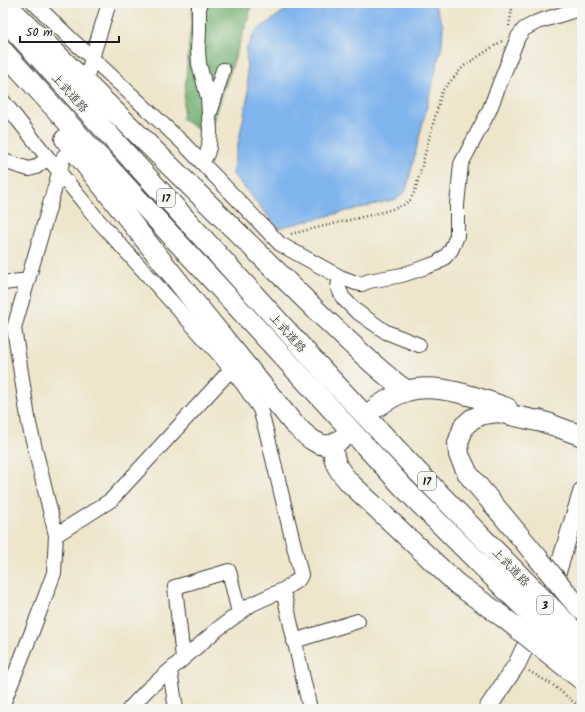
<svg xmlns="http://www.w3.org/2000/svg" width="585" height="712" font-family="Kalam,'Klee One',sans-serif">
	<rect width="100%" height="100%" fill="#f6f6f2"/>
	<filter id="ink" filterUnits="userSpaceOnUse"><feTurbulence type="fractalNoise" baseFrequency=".025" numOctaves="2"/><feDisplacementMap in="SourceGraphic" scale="8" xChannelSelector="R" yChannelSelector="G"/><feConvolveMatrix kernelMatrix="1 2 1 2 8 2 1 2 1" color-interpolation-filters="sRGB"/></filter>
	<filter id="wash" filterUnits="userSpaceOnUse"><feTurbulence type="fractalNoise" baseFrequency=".012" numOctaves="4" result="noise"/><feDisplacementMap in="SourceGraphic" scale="16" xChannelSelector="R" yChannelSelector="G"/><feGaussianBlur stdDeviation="0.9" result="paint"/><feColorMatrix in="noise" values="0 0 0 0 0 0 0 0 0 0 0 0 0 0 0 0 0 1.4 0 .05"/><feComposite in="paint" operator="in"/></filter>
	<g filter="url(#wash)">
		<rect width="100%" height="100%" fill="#eee5cb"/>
		<path fill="#70ac6d" stroke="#466444" d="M193,3H252L250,13L210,131L209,137L182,119Z"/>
		<path fill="#7fb4ed" stroke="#4e6884" d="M293,3H434L443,25L442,45L406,191L397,199L278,228L232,173L248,96L246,49L255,32L287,9Z"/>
	</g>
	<g filter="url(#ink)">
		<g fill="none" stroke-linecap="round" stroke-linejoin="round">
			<defs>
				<path id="minor" d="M34,3L73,41L92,58L183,143L280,244L340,277L356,283L362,284L369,281L402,275L423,268L437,263L445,257L451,250L457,236V205L461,164L489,111L518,37L524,29L537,22L582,8
					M199,3V33L198,49L199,64L208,98L210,131L209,147L207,154L202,163
					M88,73L92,58L109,3
					M3,101L48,158L98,220L221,357L242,383L260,409L267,434L301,575L299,579L283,590L252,604L219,628L148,689L129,709
					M211,110L223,70
					M3,161L29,169L36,167L48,158
					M340,277L338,287L343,298L356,311L386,332L419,345
					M3,283L20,281L27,282
					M56,535L111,500L226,375L232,370
					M283,590L310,709
					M294,641L358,621
					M183,658L175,587L229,571L239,613
					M170,671L176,709
					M3,704L33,629L54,573L56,535L29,424L14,328L64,156"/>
				<path id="major" d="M487,709L517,664L552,590L582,491"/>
				<path id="highway" d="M5,3L322,316C350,342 376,369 407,391
					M3,18L329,377L418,472L527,583
					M3,51L87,144L404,488L512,596
					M65,139L196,304L293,423C303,432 316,448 332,445C335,444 339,440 343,438
					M377,407C387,400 396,394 407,391C436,382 480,398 507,408
					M539,420L582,436
					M333,445C333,464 339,471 351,484L457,584L503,617
					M538,558L468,474L459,455L458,443L464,426L472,419L483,414L498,412L551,424"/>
			</defs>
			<use href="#minor" stroke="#3c3a36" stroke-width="16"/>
			<use href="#major" stroke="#3c3a36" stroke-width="19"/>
			<use href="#highway" stroke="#3c3a36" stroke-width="22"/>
			<path stroke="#3c3a36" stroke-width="2.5" stroke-dasharray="1 3" stroke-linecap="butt" d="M509,26L513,3
				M291,234L383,212L402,206L410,200L415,191L442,91L464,66L502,41
				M529,671L553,685L582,709"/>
			<use href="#minor" stroke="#fff" stroke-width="14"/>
			<use href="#major" stroke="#fff" stroke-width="17"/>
			<use href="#highway" stroke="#fff" stroke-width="20"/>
			<defs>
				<path id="highway-bridge" d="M538,558L569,596L582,610
					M527,583L582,639
					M512,596L582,663
					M503,617L582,680"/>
			</defs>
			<use href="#highway-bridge" stroke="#3c3a36" stroke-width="22" stroke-linecap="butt"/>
			<use href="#highway-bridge" stroke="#fff" stroke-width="20"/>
		</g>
	</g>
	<g text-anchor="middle" stroke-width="3.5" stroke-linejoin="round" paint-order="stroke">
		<g fill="#f6f6f2" stroke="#5d5d5c" stroke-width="1">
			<rect x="157" y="189" width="18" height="18" rx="3"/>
			<rect x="418" y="472" width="18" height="18" rx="3"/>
			<rect x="537" y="596" width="16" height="18" rx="3"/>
		</g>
		<g font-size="11" font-weight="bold" fill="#1c1c1c">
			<text x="166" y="202">17</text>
			<text x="427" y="485">17</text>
			<text x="545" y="609">3</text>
		</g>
		<g font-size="12" fill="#1c1c1c" stroke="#f6f6f2">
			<text transform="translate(70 93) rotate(48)" y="4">上武道路</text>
			<text transform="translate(288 333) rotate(48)" y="4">上武道路</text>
			<text transform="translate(511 567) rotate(46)" y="4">上武道路</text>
		</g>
	</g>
	<rect width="585" height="712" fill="none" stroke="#f6f6f2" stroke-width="16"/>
	<path d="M20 36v6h99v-6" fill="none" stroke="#1c1c1c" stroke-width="2"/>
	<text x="26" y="36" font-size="12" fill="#1c1c1c" stroke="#f6f6f2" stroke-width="3" paint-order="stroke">50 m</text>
</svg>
